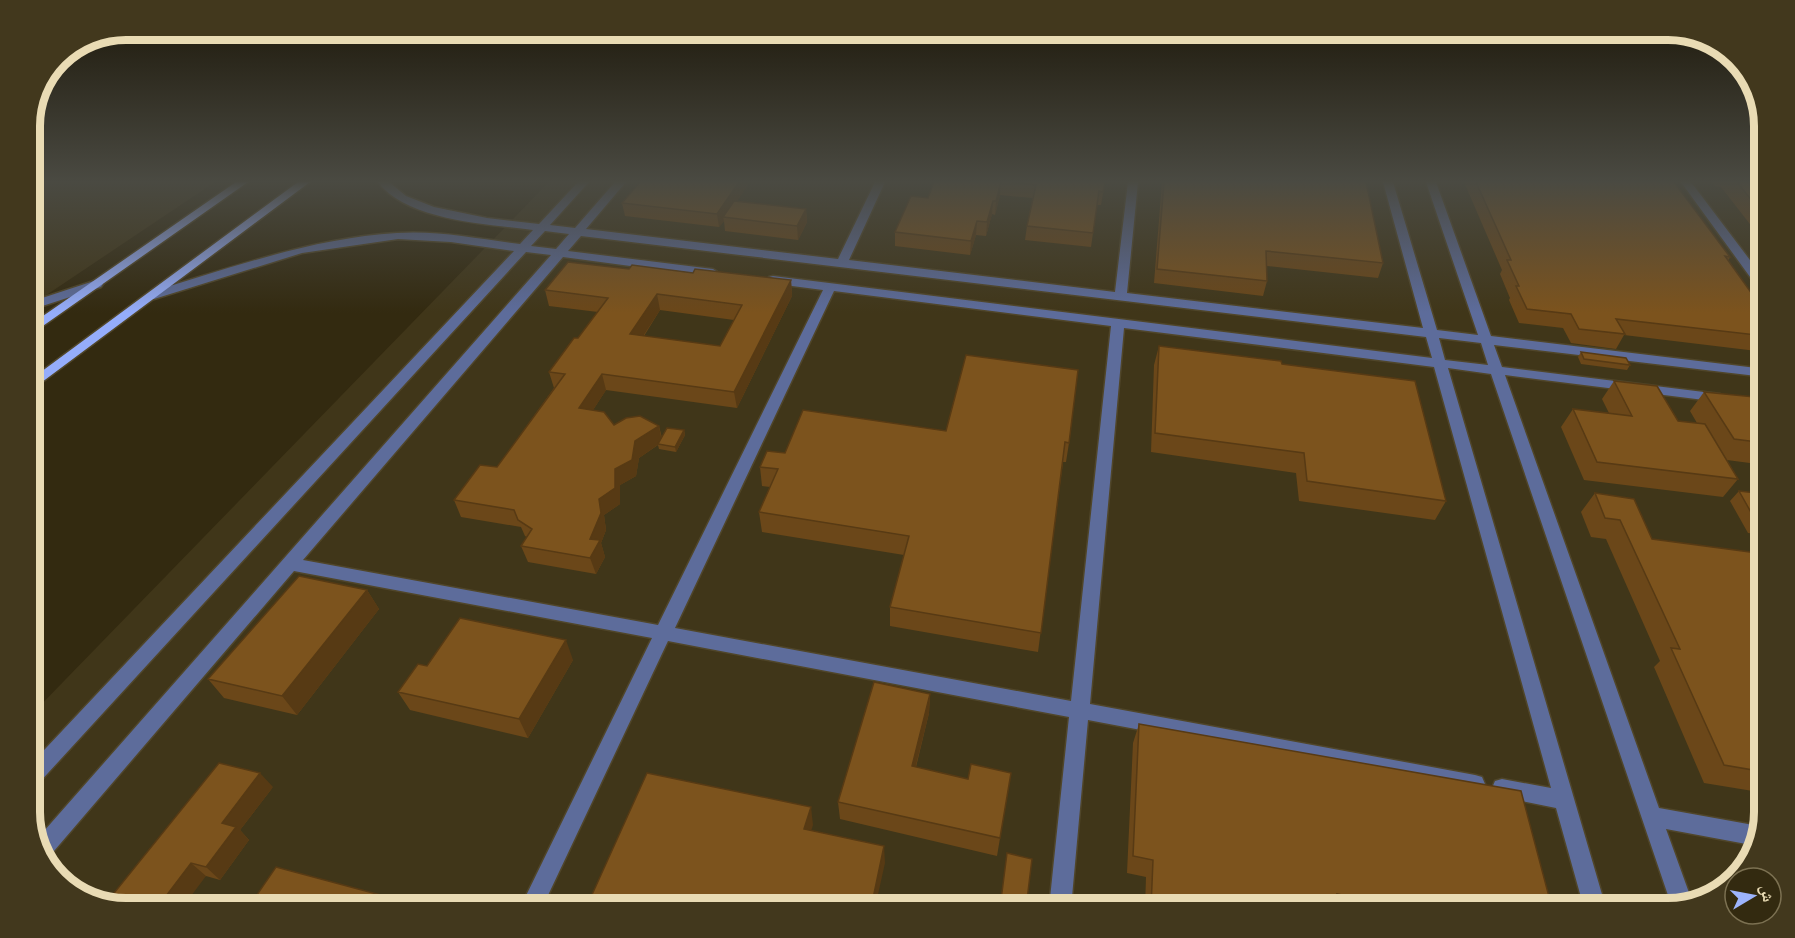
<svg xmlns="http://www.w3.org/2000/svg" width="1795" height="938" font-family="Arial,'Noto Naskh Arabic',sans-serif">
	<rect width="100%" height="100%" fill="#332a10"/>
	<path fill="#403619" d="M30,182H215L30,306Z
		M549,182H1765V812L1755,855L1722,892L1669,908H126L83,898L46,865L30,818V716Z"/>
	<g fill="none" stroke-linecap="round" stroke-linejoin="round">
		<defs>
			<path id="minor" d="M378,182H389L406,196L434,207L487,218L539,224L578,182H589L550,225L575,228L615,182H626L586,229L838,259L875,182H885L849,260L1115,292L1128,182H1138L1127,293L1423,328L1383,182H1393L1437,330L1478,335L1426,182H1436L1491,336L1765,369V377L1494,345L1502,367L1720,394L1727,398L1720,402L1505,375L1659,808L1759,826L1761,827L1757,846L1666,829L1692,901L1672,907L1491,374L1448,368L1606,908H1584L1556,808L1502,797L1495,795L1492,788L1495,781L1502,779L1551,788L1434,367L1124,328L1090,704L1475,775L1482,777L1485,784L1482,791L1475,793L1088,720L1071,908H1049L1069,717L668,641L542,908H520L652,638L294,571L48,858L44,860L37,839L551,255L526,252L37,785L30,788V765L514,251L451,242L398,239L302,253L154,299L150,298V292C231,268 312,238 397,233C437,230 480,239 520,244L533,230C488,224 407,221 378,182ZM545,231L569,234L556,249L531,246ZM581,236L1426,337L1432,358L773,276L769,277V283L823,290L658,625L303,560L563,257L713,277L719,273L713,269L568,251ZM834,291L1111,326L1071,701L675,628ZM1439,338L1481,343L1488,365L1445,360Z
				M1681,182H1691L1765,280V293L1761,292Z
				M97,280L103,284L101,287L30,310V302Z"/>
			<path id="major" d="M236,182H248L30,335V325Z
				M298,182H310L30,391V380Z"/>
		</defs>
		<use href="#minor" stroke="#50462a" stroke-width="3"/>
		<use href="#major" stroke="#50462a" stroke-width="3"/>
		<use href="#minor" fill="#5d6c9b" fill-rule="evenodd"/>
		<use href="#major" fill="#95adfb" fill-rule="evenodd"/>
	</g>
	<path fill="#6b4719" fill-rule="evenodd" d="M934,182H1105L1101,205H1097L1091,247L1025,240L1027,226L1033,198L1000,195L995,215L992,214L986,236L976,235L970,255L895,246V232L928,198Z
		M1162,182H1366L1383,263L1378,278L1267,266V281L1263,296L1154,283Z
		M1464,182H1674L1730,257L1728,261L1765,312V352L1624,335L1616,349L1571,343L1563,328L1519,323L1509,300L1510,298L1500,274L1502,270Z
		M1712,182H1765V256L1755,245L1760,237L1721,187L1715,186Z
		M737,201L806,209L807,222L798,240L725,231L724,221L719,227L625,216L622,203Z
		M629,269L693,273L791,280L792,296L737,408L606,390L593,410L614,425L659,426L662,438L684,430L685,435L676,452L659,449L658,445L639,458L636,476L620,485V504L604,515L606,530L601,543L605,557L596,574L528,562L521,546L527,537L525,536L521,527L461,517L454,500L497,467L554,388L549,372L578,338L598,312L549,306L545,290ZM660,310L734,320L720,346L644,336Z
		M1159,346L1446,501L1435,520L1299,501L1296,473L1151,452L1154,365Z
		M1581,352L1630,365L1627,370L1581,364L1578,357Z
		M1614,381L1678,421L1697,423L1690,411L1704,392L1765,398V465L1727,460L1738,479L1723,497L1584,480L1561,427L1573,409L1609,413L1602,399Z
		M946,431L1069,443L1066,462H1063L1038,652L890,626V607L904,555L762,532L759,512L770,487L762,486L760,467L785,453Z
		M1739,491L1765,494V535L1748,533L1730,501Z
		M1595,493L1652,539L1765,554V793L1704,783L1654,667L1660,661L1606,539L1591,537L1581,512Z
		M367,590L379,609L297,715L224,698L208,679Z
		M573,660L528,738L410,710L398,692L427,666Z
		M930,694L929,713L916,767L968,779L1011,773L997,856L840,819L838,802Z
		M1139,724L1552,908H1145L1146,877L1127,873L1133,743Z
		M273,787L240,830L249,840L220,880L206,876L126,908Z"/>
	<path fill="#573a14" d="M739,182H750L726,218L723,217L724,221L719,227L717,214Z
		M1001,182L1000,195L995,215L996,201Z
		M993,201L992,214L986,236L987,222Z
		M806,209L807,222L798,240L797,226Z
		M977,221L976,235L970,255L971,241Z
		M791,280L792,296L737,408L734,392Z
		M657,294L660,310L634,350L630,334Z
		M602,374L606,390L584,424L579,408Z
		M659,426L662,442L639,458L636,476L620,485V504L604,515L606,530L601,543L605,557L596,574L590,558V539L599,499L615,469L635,441Z
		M684,430L685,435L676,452L675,447Z
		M367,590L379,609L297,715L282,696Z
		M566,640L573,660L528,738L519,719Z
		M930,694L929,713L911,785L912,766Z
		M260,773L273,787L240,830L249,840L220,880L206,867L222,823Z
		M811,807L813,825L806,847L804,829Z
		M884,846L885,863L875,908H871Z
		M191,863L206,876L182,908H157Z"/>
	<path fill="#7c531d" stroke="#573a14" stroke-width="1.5" fill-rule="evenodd" d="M640,182H739L717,214L622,203Z
		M934,182H1001L996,201H993L987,222L977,221L971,241L895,232L911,196L928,198Z
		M1009,182H1105L1103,192L1099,191L1093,233L1027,226L1036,185Z
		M1164,182H1366L1383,263L1266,251L1267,281L1157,269Z
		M1476,182H1674L1730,257L1725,256L1765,312V336L1616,319L1625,334L1579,329L1571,314L1527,309L1516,286H1519L1507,260H1511Z
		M1737,182H1765V217Z
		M734,201L806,209L797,226L723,217Z
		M568,262L629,269L632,265L693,273L695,269L791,280L734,392L602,374L579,408L604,412L614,425L626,418L640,416L659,426L635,441L632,460L615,469V488L599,499L601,513L590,539L600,540L590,558L521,546L532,529L518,520L514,510L454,500L480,465L497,467L565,374L549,372L574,338H578L608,298L545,290ZM657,294L742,305L720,346L630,334Z
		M1159,346L1281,361L1282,364L1415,381L1446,501L1307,481L1304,453L1155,433Z
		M1581,352L1626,358L1630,365L1584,359Z
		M966,355L1078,370L1069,443L1065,442L1041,633L890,607L909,536L759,512L778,469L760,467L767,451L785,453L803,410L946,431Z
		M1614,381L1657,386L1678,421L1705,424L1738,479L1597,462L1573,409L1632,416Z
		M1704,392L1765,398V443L1734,439Z
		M667,428L684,430L675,447L658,444Z
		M1739,491L1765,494V524L1757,523Z
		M1595,493L1634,499L1652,539L1765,554V772L1724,765L1671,648L1680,649L1620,520L1605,518Z
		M299,576L367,590L282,696L208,679Z
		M460,618L566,640L519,719L398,692L418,664L427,666Z
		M874,682L930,694L912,766L968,779L971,764L1011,773L1000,838L838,802Z
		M1139,724L1521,791L1552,908H1407L1337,894L1339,908H1151L1153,860L1133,856Z
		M219,763L260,773L222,823L236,827L206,867L191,863L157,908H126L106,903Z
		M647,773L811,807L804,829L884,846L871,908H586Z
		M1007,853L1032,859L1026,908H1000Z
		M276,867L429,908H248Z"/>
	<linearGradient id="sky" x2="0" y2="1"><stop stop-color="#1c1709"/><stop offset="0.58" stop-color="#4a4a42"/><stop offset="1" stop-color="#4a4a42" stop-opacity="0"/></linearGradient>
	<rect width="1795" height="313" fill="url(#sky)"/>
	<path d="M0 0H1795V938H0ZM126 40H1668A86 86 0 0 1 1754 126V812A86 86 0 0 1 1668 898H126A86 86 0 0 1 40 812V126A86 86 0 0 1 126 40Z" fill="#42381d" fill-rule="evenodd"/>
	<path fill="none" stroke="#e9dbb4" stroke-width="8" d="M126 40H1668A86 86 0 0 1 1754 126V812A86 86 0 0 1 1668 898H126A86 86 0 0 1 40 812V126A86 86 0 0 1 126 40Z"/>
	<g transform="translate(1753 896) rotate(80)"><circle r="28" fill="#332a10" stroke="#7c7152" stroke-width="1.5"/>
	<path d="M0-4.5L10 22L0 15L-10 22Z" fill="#9db4fd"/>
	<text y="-9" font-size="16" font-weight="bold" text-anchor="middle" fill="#e9dbb4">ش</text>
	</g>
</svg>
